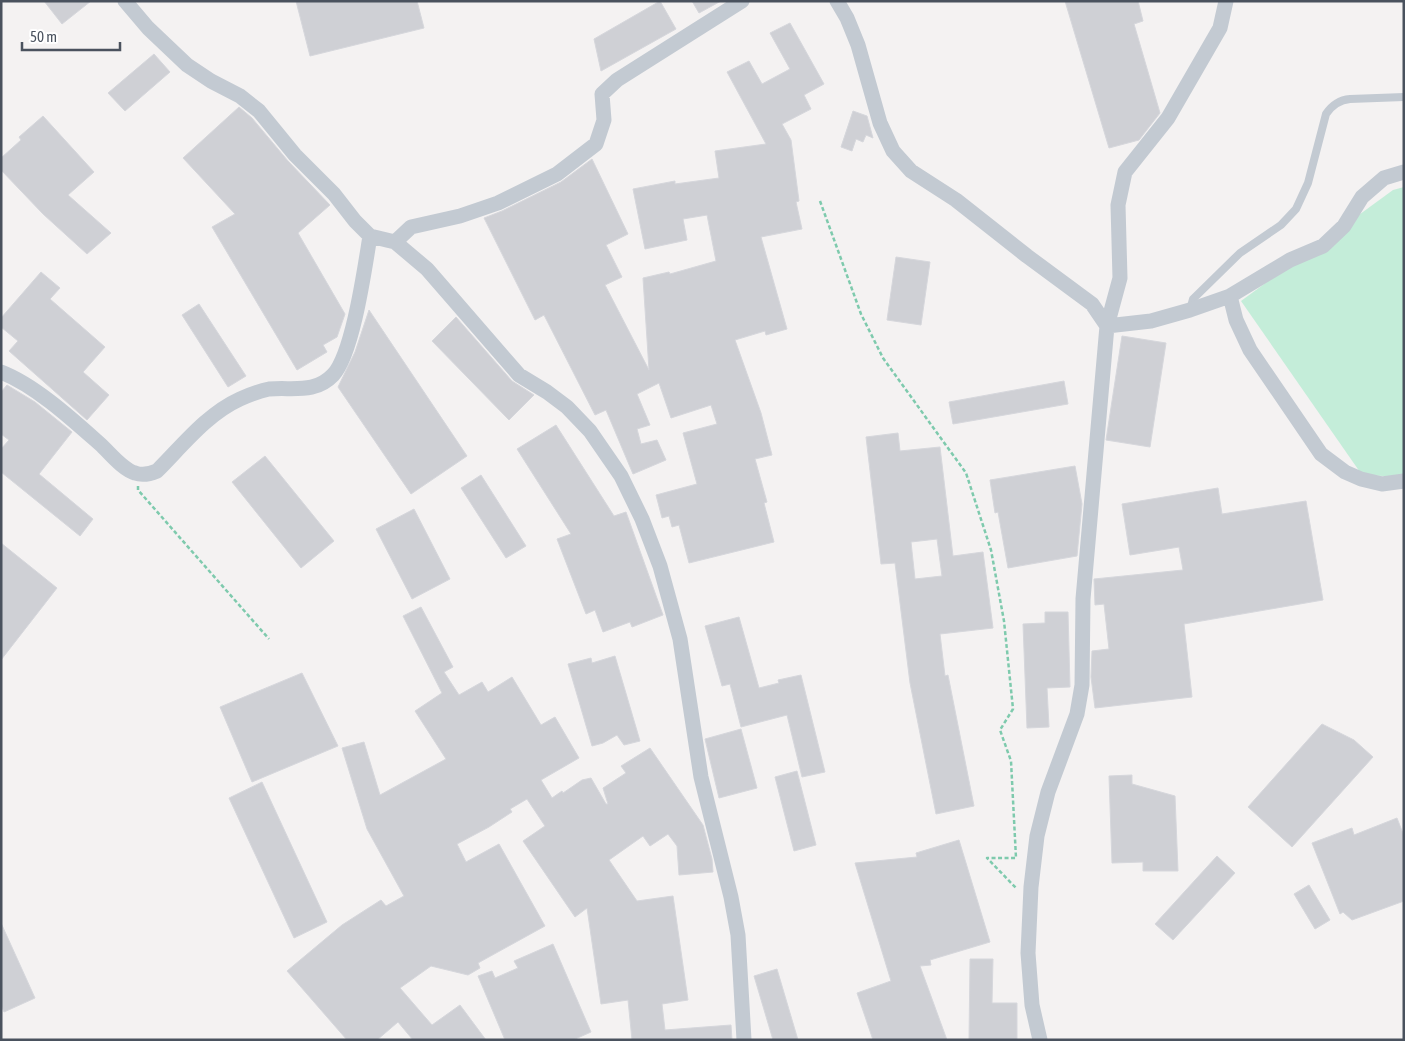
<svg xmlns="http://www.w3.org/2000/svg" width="1405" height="1041" font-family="'Asap Condensed',sans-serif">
	<rect width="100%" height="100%" fill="#f4f2f2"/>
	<path fill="#c4edd9" d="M1404,187V477L1362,475L1241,301L1393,190Z"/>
	<path fill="#cfd0d5" stroke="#d6d7dc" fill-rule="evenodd" d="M44,1H91L62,24Z
		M296,1H417L424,28L310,56Z
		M660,1L676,29L601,71L594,39Z
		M692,1H721L699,13Z
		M1065,1H1138L1143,21L1134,24L1160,113L1139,140L1109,148Z
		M790,23L824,84L804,95L811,109L782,124L791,140L799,201L796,202L802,229L761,237L787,329L766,335L765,331L735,340L761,413L772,455L755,459L767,502L764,503L774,542L689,563L679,525L672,527L669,516L662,518L656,495L697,484L683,433L717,424L711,405L671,418L659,383L637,394L650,425L637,429L641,444L657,440L666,460L633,474L606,410L595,415L544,315L535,320L484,218L502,211L561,182L592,159L628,234L606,245L622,277L605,285L649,370L643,278L669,272L670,274L716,261L707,215L683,219L687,240L645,249L633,189L675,181V184L719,178L715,151L766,144L727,72L749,61L762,84L790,69L770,33Z
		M154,54L170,72L125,111L108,93Z
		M239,107L252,118L288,161L330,205L298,233L345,314L337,337L323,345L327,352L297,370L212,227L235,214L183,158Z
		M853,111L867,116L873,138L866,135L863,142L856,139L852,151L841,147Z
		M43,116L94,172L68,195L111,233L87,254L43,214L1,170V158L21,140L19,137Z
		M896,257L930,262L921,325L887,320Z
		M41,272L60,288L50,299L105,347L83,372L109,395L87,420L9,351L18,341L1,327V318Z
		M199,304L246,376L228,387L182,315Z
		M369,310L467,456L411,494L338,387L355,352Z
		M456,317L512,381L534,395L509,420L432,341Z
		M1122,336L1166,343L1150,447L1106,440Z
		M1064,381L1068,404L953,424L949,402Z
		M7,385L35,402L72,432L39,474L93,519L80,536L1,472V449L9,440L1,434V392Z
		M556,425L614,516L626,512L663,615L632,627L630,622L603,632L595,610L586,614L557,539L571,534L517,449Z
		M898,433L900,451L940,447L953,556L983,552L993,628L940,634L945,676L948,675L974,806L936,814L910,683L895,563L881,564L866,437ZM937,539L942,576L915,579L911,542Z
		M265,456L334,541L301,568L232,482Z
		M1075,466L1082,504L1077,556L1008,568L998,512L995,513L990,480Z
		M481,475L526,546L506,558L461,488Z
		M1218,488L1222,514L1306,501L1323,600L1184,624L1192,697L1095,708L1091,677L1092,651L1109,649L1104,604L1095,605L1094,579L1183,570L1179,547L1130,555L1122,504Z
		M414,509L450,579L412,599L376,529Z
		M1,543L57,588L1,660Z
		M421,607L453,667L444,672L459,695L482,682L488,692L512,677L541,725L555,717L579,758L541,780L552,798L562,791L563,793L582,780L591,778L606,804H608L603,788L626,773L621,766L650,748L703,825L712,859L713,872L679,875L677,846L668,834L650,846L643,836L609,860L637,901L673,896L688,1000L662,1004L665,1030L731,1025L732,1040H632L628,1000L601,1004L587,908L575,917L523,841L545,826L527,799L510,809L512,812L489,827L457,844L466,862L499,844L545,926L478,963L480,968L468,975L431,966L400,988L432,1025L460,1005L486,1040H413L398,1022L377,1040H347L287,971L342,925L381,900L386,906L404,896L367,829L342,748L364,742L380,795L446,759L415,711L442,693L403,616Z
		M1045,612H1068L1070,687L1047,688L1049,727L1027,728L1023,624L1045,623Z
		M739,617L759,688L779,683L778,680L801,675L825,772L802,777L787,715L741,727L730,684L722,686L705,626Z
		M615,656L640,741L624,745L617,735L603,743L592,746L568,664L591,658L592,663Z
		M302,673L338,746L252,782L220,707Z
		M1322,724L1354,740L1373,757L1292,847L1248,807Z
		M741,729L757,788L719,798L705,739Z
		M797,771L816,845L794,851L775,777Z
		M1132,775V784L1175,796L1178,871H1143V862L1112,863L1109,776Z
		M262,782L327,922L294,938L229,798Z
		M1397,818L1404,836V901L1352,920L1343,912L1340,914L1312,843L1352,828L1354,835Z
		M959,840L990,942L930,960L931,965L920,966L947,1040H873L857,993L891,981L855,863L917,857L916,853Z
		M1217,856L1235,873L1173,940L1155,924Z
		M1309,885L1330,920L1315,929L1294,894Z
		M1,923L35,998L4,1012L1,1005Z
		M553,944L591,1032L573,1040H505L478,976L492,971L495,978L518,968L514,961Z
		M970,959H993L992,1003H1017V1040H969Z
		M777,969L798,1040H773L754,976Z"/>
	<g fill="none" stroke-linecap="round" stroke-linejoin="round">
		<path stroke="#7ecaad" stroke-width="2.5" stroke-dasharray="4 2.5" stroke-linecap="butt" d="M820,201L861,314L883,358L966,473L991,550L1004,621L1013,709L1000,730L1011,761L1016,858H987L1017,889
			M138,486V490L269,639"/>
		<path stroke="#c3cad2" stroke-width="8" d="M1190,310L1193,299L1240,253L1281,225L1296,209L1308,183L1326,114C1332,105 1339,100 1350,99L1404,97"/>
		<path stroke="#c3cad2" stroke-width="15" d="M125,1L148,28L187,65L211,81L240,96L259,111L295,155L334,194L355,221L370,236L395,242L427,269L519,375L547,392L567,407L590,431L621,476L642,519L660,566L680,639L701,777L731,897L738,935L744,1040
			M837,1L847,18L858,45L880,123L893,151L911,171L956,200L1027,256L1092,304L1107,326L1083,599L1082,685L1077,714L1048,792L1037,836L1031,887L1028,953L1032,1005L1040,1040
			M1226,1L1220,28L1168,118L1125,172L1118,205L1120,278L1107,326L1151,321L1190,310L1230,296L1290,260L1323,246L1344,226L1362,197L1384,178L1404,172
			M395,242L411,227L460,216L498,203L557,174L596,144L604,120L602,94L617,80L742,1
			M1230,296L1236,320L1250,350L1321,454L1345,472L1361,479L1382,484L1404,481
			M1,372C35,385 73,420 100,444C110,453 122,469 135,473C143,476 150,474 157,471C183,445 207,414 240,399C249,395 259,391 269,389C293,387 315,394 333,375C353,354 365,266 370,236"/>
	</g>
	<rect width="1405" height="1041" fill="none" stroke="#4a525e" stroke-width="5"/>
	<path d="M22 42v8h98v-8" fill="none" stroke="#4a525e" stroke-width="2.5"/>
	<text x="30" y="42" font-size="15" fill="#4a525e" stroke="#ffffff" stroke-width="4" paint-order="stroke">50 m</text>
</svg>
